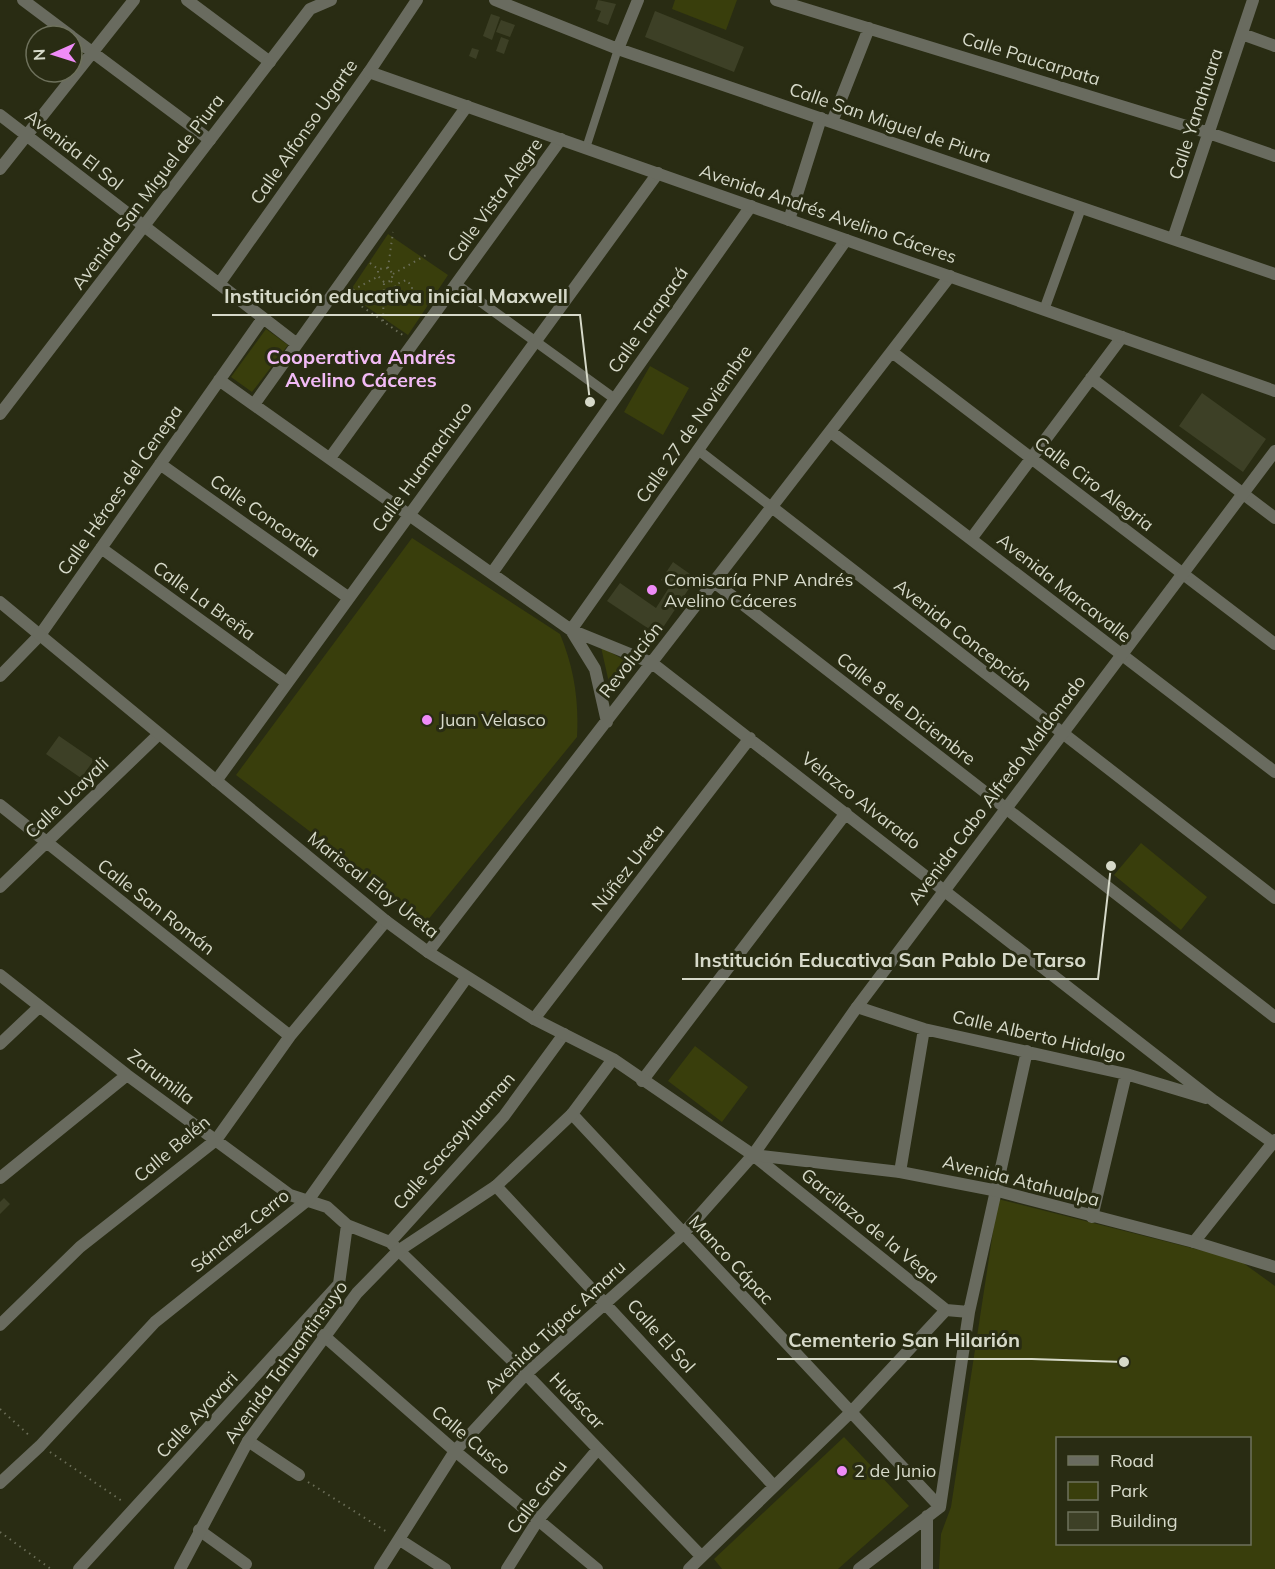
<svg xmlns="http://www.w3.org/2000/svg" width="1275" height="1569" font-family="Mulish,sans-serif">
	<rect width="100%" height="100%" fill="#292c13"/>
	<path fill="#393e0c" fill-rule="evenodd" d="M675,0H737L726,30L672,9Z
		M388,234L448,275L408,335L348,294Z
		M266,329L288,345L252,392L231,377Z
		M650,366L689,388L663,435L624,412Z
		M412,538L560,634C574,668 579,700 577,737L427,921L236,775Z
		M601,647L633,665L611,692Z
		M1141,843L1207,897L1181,930L1114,875Z
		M695,1046L748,1087L722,1122L668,1081Z
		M998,1199L1239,1260L1275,1286V1569H939L941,1534L951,1507ZM1058,1438H1250V1544H1058Z
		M844,1437L909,1506L838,1569H722L714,1559Z"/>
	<path fill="#3d4026" d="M598,0L616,4L608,25L597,21L601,11L595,9Z
		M655,11L744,47L734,72L645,37Z
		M491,14L500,17L492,40L483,36Z
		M501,20L515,25L510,37L496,32Z
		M501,37L509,40L504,54L496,51Z
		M472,48L479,50L476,59L469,56Z
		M1202,393L1266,439L1243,472L1179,426Z
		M673,562L690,574L686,580L692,584L658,635L607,601L620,583L656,608L670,586L661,580Z
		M59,736L94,760L81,778L46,754Z
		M4,1198L10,1204L0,1214V1202Z"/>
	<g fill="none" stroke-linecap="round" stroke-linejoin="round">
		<path stroke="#6a6d57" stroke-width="2" stroke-dasharray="1.5 4.5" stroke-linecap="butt" d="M370,263L378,269V276L384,282L391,281L393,274L388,268L378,269
			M388,268L393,232
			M393,274L426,255
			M391,281L403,298L412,294V286L406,280L395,285
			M353,290L377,277
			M347,296L404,336
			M383,321L384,282
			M0,1409L31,1437
			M50,1452L122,1501
			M308,1482L387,1532
			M0,1532L51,1569"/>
		<path stroke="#696b5f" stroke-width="8" d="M586,148L618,49"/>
		<path stroke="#696b5f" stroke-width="10" d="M456,284L615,399
			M1044,310L1081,208
			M698,450L773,508"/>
		<path stroke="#696b5f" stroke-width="12" d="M23,0L71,36
			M187,0L270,62
			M495,0L618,49L1275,274
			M776,0L1209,133L1275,156
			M1242,34L1275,46
			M72,37L210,140
			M618,49L638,0
			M0,115L297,344
			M832,122L869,28
			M0,169L134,0
			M789,220L821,118
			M1173,239L1253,0
			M219,284L369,72
			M892,352L1275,644
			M1091,378L1275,518
			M219,380L571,630L652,663L1214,1101L1275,1144
			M255,403L467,106
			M831,432L1275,772
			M330,458L561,139
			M160,464L349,598
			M773,508L1275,898
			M971,539L1122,337
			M101,548L287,683
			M492,573L751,206
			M714,582L1275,1017
			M0,676L40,635L263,318
			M607,722L595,669L571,630L846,240
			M216,781L658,173
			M0,805L290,1036
			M0,887L158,735
			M428,952L950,276
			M0,975L127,1075L290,1195L327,1207L347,1225L390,1242L526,1374L701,1556
			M857,1007L924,1029L1126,1074L1206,1098
			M534,1019L750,738
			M0,1044L39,1007
			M642,1081L846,813
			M572,1114L940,1507
			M900,1172L924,1029
			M0,1178L127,1075
			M496,1186L773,1485
			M1092,1217L1126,1074
			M390,1242L504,1116L564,1034
			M1194,1242L1275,1140
			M339,1284L347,1225
			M0,1325L80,1247L216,1140L290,1036L386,921
			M323,1335L455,1451L597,1569
			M248,1441L299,1475
			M940,1507L969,1312L1027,1051
			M927,1516V1569
			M199,1530L246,1564
			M400,1540L445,1569
			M79,1569L339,1284
			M380,1569L455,1451L526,1374L682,1235L753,1155L946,1310L969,1312
			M507,1569L538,1520L598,1449
			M689,1569L851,1412L946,1310
			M859,1569L940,1507"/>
		<path stroke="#696b5f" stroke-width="12" d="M417,0L369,72L1275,391
			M0,414L310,9L331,0
			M0,602L386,921L428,952L534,1019L613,1059L753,1155L900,1172L998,1191L1194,1242L1275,1267
			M753,1155L857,1007L1275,451
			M0,1483L40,1446L155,1322L309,1199L467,977
			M180,1569L248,1441L357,1293L398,1251L496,1186L572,1114L613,1059"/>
	</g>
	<g fill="#ef8bf7" stroke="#292c13" stroke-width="2">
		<circle cx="652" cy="590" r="6"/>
		<circle cx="427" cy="720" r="6"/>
		<circle cx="842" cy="1471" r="6"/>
	</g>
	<g text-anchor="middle" stroke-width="6" stroke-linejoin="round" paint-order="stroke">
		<g font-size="18" fill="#d6d9c9" stroke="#292c13">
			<text transform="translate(1031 59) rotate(17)" y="6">Calle Paucarpata</text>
			<text transform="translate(1196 114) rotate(-72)" y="6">Calle Yanahuara</text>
			<text transform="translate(890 123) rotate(19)" y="6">Calle San Miguel de Piura</text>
			<text transform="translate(304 132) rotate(-55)" y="6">Calle Alfonso Ugarte</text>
			<text transform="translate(74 150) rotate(38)" y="6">Avenida El Sol</text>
			<text transform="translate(148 192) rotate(-53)" y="6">Avenida San Miguel de Piura</text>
			<text transform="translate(495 200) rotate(-54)" y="6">Calle Vista Alegre</text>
			<text transform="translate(828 214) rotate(19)" y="6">Avenida Andrés Avelino Cáceres</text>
			<text transform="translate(648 320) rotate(-55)" y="6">Calle Tarapacá</text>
			<text transform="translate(694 424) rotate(-55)" y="6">Calle 27 de Noviembre</text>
			<text transform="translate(422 467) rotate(-54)" y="6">Calle Huamachuco</text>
			<text transform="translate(1094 484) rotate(37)" y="6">Calle Ciro Alegria</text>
			<text transform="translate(120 490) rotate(-55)" y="6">Calle Héroes del Cenepa</text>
			<text transform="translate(265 516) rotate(35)" y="6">Calle Concordia</text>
			<text transform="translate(1064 588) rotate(38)" y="6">Avenida Marcavalle</text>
			<text transform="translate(204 601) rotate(36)" y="6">Calle La Breña</text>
			<text transform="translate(963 635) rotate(38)" y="6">Avenida Concepción</text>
			<text transform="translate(631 660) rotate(-52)" y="6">Revolución</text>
			<text transform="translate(906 709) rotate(38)" y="6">Calle 8 de Diciembre</text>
			<text transform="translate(997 790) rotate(-53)" y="6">Avenida Cabo Alfredo Maldonado</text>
			<text transform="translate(67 798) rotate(-44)" y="6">Calle Ucayali</text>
			<text transform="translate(861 801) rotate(38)" y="6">Velazco Alvarado</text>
			<text transform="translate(628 868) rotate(-52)" y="6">Núñez Ureta</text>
			<text transform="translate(373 885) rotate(38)" y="6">Mariscal Eloy Ureta</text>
			<text transform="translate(156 907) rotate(38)" y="6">Calle San Román</text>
			<text transform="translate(1039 1036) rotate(13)" y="6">Calle Alberto Hidalgo</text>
			<text transform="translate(161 1077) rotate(37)" y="6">Zarumilla</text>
			<text transform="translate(454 1141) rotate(-49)" y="6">Calle Sacsayhuaman</text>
			<text transform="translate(172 1149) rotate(-40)" y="6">Calle Belén</text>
			<text transform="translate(1021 1181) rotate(14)" y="6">Avenida Atahualpa</text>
			<text transform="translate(870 1226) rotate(39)" y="6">Garcilazo de la Vega</text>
			<text transform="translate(240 1231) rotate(-39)" y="6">Sánchez Cerro</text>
			<text transform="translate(731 1260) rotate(47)" y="6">Manco Cápac</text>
			<text transform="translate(555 1327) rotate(-43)" y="6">Avenida Túpac Amaru</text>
			<text transform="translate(661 1336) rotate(48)" y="6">Calle El Sol</text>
			<text transform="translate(286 1362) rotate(-54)" y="6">Avenida Tahuantinsuyo</text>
			<text transform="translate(577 1401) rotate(46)" y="6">Huáscar</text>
			<text transform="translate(197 1415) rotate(-47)" y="6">Calle Ayavari</text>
			<text transform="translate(471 1440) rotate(40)" y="6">Calle Cusco</text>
			<text transform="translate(537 1497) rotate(-53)" y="6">Calle Grau</text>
		</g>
		<g font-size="18" fill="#d6d9c9" stroke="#292c13" text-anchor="start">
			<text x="664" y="586">Comisaría PNP Andrés<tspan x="664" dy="21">Avelino Cáceres</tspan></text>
			<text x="439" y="726">Juan Velasco</text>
			<text x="854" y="1477">2 de Junio</text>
		</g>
		<g font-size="20" font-weight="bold" fill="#f1baf5" stroke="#292c13">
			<text x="361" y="364">Cooperativa Andrés<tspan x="361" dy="23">Avelino Cáceres</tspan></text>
		</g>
	</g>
	<path fill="none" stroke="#d6d9c9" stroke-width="2" d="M590 402L580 315H212M1111 866L1098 979H682M1124 1362L1032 1359H777"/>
	<g fill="#d6d9c9" stroke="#292c13" stroke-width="2">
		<circle cx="590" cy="402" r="6"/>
		<circle cx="1111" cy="866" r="6"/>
		<circle cx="1124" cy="1362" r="6"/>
	</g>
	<g font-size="20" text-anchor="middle" font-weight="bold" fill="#d6d9c9" stroke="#292c13" stroke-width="6" stroke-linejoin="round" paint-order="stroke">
		<text x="396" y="303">Institución educativa inicial Maxwell</text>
		<text x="890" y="967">Institución Educativa San Pablo De Tarso</text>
		<text x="904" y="1347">Cementerio San Hilarión</text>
	</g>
	<rect x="1056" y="1437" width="195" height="108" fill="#292c13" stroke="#6e715c" stroke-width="1.5"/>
	<rect x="1068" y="1456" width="30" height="9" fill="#696b5f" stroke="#6e715c" stroke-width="1.5"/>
	<text x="1110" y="1467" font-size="18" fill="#d6d9c9">Road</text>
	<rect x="1068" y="1482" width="30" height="18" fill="#393e0c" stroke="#6e715c" stroke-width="1.5"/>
	<text x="1110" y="1497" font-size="18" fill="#d6d9c9">Park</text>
	<rect x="1068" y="1512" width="30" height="18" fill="#3d4026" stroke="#6e715c" stroke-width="1.5"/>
	<text x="1110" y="1527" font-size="18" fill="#d6d9c9">Building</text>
	<g transform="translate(54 54) rotate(267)"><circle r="28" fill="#292c13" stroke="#6e715c" stroke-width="1.5"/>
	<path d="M0-4.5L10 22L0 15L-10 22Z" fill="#ef8bf7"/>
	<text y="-9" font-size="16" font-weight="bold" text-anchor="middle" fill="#d6d9c9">N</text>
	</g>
</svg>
